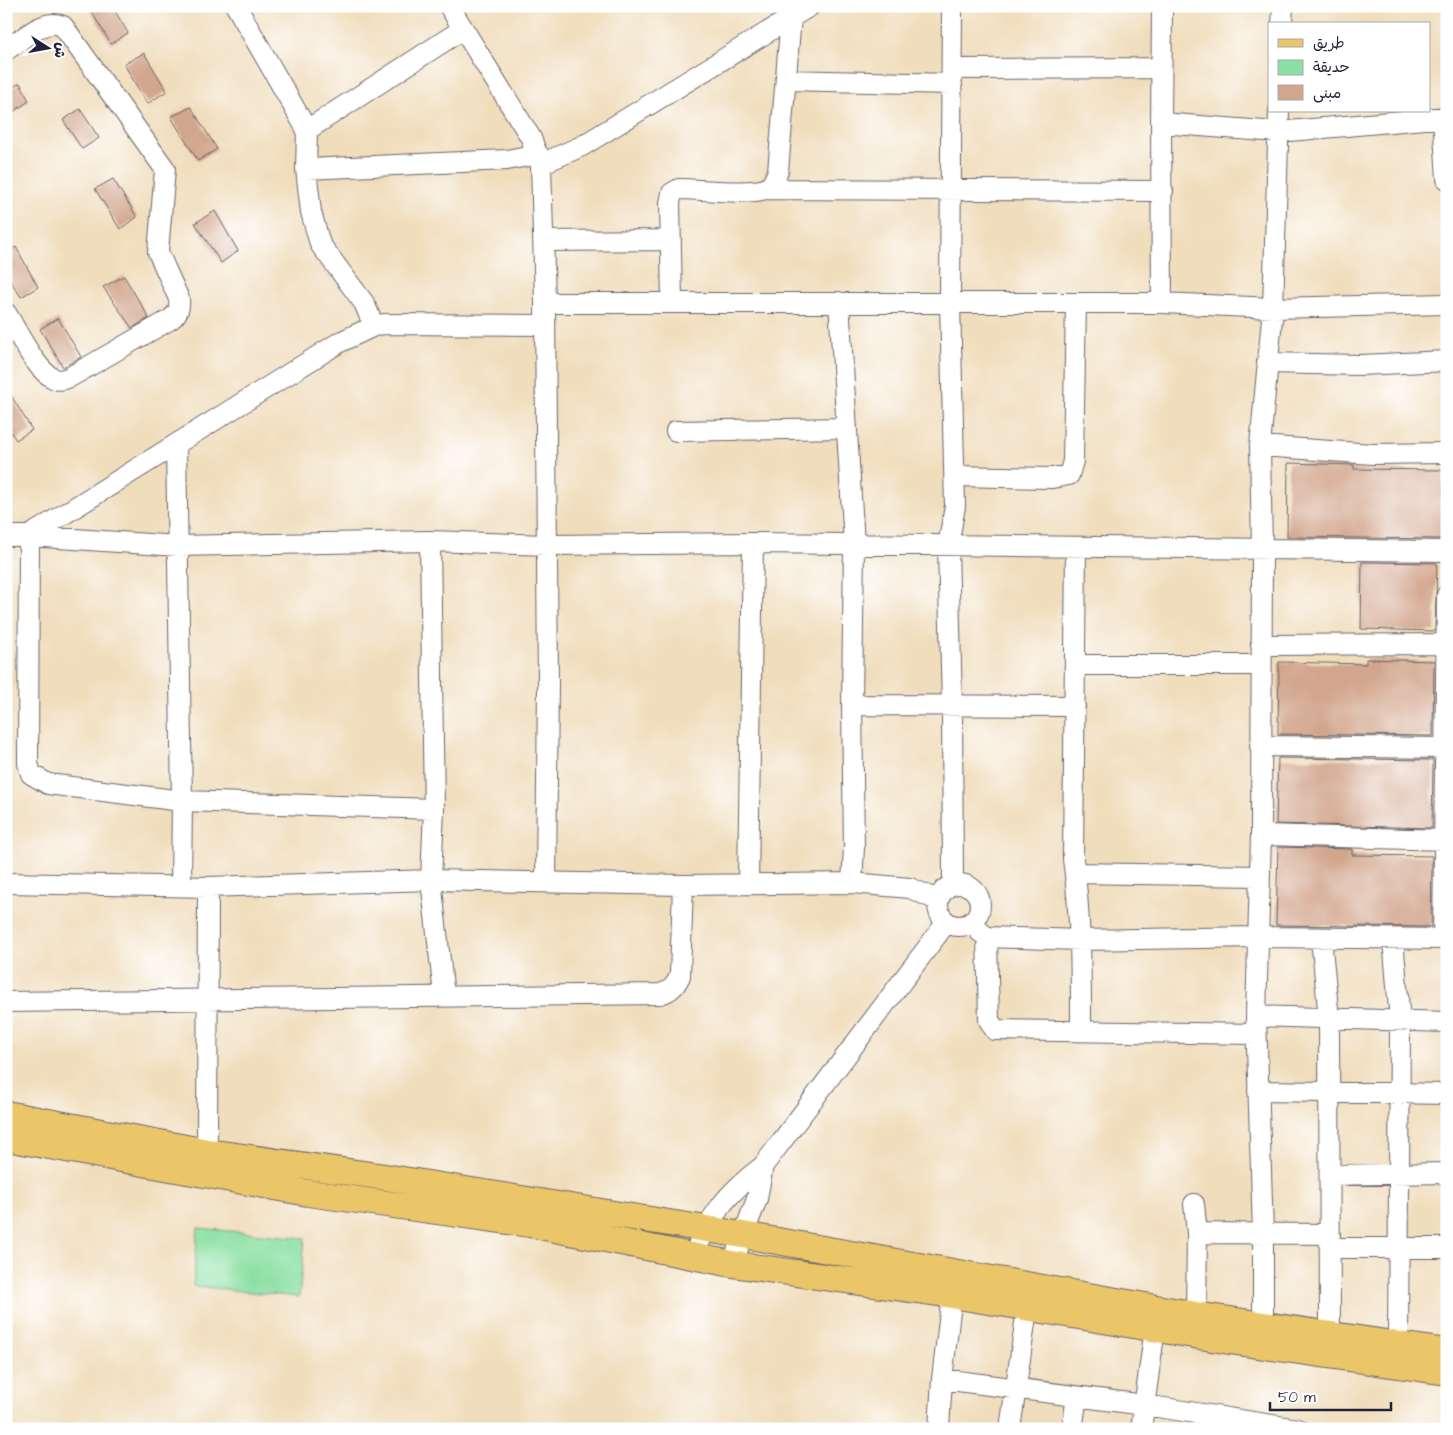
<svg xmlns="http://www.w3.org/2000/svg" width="1453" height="1435" font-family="'Architects Daughter','Playpen Sans Arabic',sans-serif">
	<rect width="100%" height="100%" fill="#fff"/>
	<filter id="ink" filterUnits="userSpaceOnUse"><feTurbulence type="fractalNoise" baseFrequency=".02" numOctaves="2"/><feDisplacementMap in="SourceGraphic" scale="10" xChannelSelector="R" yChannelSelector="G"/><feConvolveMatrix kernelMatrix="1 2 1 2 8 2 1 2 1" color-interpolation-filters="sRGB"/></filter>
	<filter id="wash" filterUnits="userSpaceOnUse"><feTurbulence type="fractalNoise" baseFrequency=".0096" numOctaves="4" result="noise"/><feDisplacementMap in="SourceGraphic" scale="20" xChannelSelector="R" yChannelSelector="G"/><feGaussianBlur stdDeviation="1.12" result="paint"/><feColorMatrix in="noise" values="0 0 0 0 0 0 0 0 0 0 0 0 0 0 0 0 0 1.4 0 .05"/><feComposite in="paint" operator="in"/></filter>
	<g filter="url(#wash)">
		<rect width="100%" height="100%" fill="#f0ddbc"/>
		<path fill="#8be0a3" stroke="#56816f" d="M198,1228L305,1238L299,1297L193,1286Z"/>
		<g id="blocks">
			<path fill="#d2a68d" d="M88,6H112L128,33L111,44Z
				M144,53L167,91L147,104L124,64Z
				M20,83L29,101L6,117V91Z
				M191,107L217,149L198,161L171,117Z
				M80,109L99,138L82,149L63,120Z
				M113,179L137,217L120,229L95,189Z
				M215,211L238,251L221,263L195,223Z
				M16,247L38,287L21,297L6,274V253Z
				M124,276L149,318L132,328L103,287Z
				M58,318L81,357L63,367L40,329Z
				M6,387L32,430L16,440L6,425Z
				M1288,463L1354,465V469L1444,470L1443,539L1287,537Z
				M1362,562L1437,563L1435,631L1361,629Z
				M1366,659L1434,661L1433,736L1278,734L1279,662L1366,664Z
				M1278,758L1433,760L1432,828L1276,824Z
				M1278,847L1352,849V855L1432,856L1431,927L1276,925Z"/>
		</g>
	</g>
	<g filter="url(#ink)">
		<use href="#blocks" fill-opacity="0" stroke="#6a6368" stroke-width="1"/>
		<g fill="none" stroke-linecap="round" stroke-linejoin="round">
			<defs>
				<path id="minor" d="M236,6L307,130
					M449,6L531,138L541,164L545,303L548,684L546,882
					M952,6L950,302L955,506L948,546L952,706L953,884
					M1282,24L1283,6
					M6,50C22,40 44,17 63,26L165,169L158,252L179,299C180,309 178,313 171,319L70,377C65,379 60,381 55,379C36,372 17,330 6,313
					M952,69L1161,68
					M786,80L952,84
					M1443,117L1447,179
					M1161,123L1162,6
					M541,164L582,146L810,6
					M306,169L507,160L538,154
					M766,189L1163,191
					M544,241L671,240
					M672,302L670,203L672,193L679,189C700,189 747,195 765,189C773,186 775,178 778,171L791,17
					M839,302L854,544L852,705L854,848L852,883
					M545,303H1162L1273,308L1447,304
					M1162,303L1161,123L1278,132L1447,117
					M374,326L364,303L320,244L311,212L306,169L307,130L463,29
					M1267,363L1360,365L1447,361
					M676,431L847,428
					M176,445L182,801L181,886
					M1260,446L1373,454L1447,453
					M955,476L1052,478L1069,475L1073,461L1076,303
					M6,536H29L340,342L374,326L384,324L545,325
					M430,541L434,809L431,880L444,995
					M1076,547L1073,859C1081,916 1081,972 1081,1030
					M1261,645L1447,644
					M1076,665H1261
					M852,705L1075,706
					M1260,746L1447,748
					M434,809L182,801L48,784L31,774L28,763L29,536L178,546L430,541L547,545L753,543L1447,551
					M1261,835L1447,840
					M1075,873L1259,876
					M6,883L208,887L431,880L683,885L852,883L910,888L937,900
					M938 905a21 21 0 1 1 42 0a21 21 0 1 1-42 0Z
					M748,884L753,543
					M974,920L979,931L987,937L1081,940L1256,937L1447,939
					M987,937L989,1020L995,1030L1256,1034
					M1321,938L1329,1019L1330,1334
					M1393,939L1400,1021L1398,1344
					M1443,939L1447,595
					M6,1002C224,1001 442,995 660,994C671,991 675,986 680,976L683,885
					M1256,1016L1447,1022
					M1258,1091L1447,1094
					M207,1152L208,887
					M1330,1175L1447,1173
					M1194,1204L1197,1233L1196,1315
					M1197,1233L1330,1234
					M1330,1248H1447
					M693,1256C712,1213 726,1194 763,1166L946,923
					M732,1264L757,1199L763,1166
					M1263,1325V1233L1256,1016L1261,835L1262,549L1260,446L1273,308L1279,111
					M942,1379L1145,1405L1298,1429
					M939,1429L942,1379L952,1295
					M1010,1429L1027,1309
					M1072,1429L1077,1397
					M1141,1429L1155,1328"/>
				<path id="major" d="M6,1114L207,1152L385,1177L743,1235L1196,1315L1447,1352
					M6,1138L308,1193L530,1224L732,1264L952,1295L1230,1341L1447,1372"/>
			</defs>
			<use href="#minor" stroke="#6a6368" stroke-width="22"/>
			<use href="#major" stroke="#6a6368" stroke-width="28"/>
			<use href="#minor" stroke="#fff" stroke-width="20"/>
			<use href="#major" stroke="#ebc669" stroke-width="26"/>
		</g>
	</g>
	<rect width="1453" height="1435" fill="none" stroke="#fff" stroke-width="25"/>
	<rect x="1268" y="22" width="162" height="90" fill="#ffffff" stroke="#a7a7b1"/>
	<rect x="1278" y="39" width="25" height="8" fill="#ebc669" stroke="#a7a7b1"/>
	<text x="1313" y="48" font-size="15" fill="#22223b">طريق</text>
	<rect x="1278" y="60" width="25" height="15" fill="#8be0a3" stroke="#a7a7b1"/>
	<text x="1313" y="72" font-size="15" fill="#22223b">حديقة</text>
	<rect x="1278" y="85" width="25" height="15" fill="#d2a68d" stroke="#a7a7b1"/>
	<text x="1313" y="98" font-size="15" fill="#22223b">مبنى</text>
	<g transform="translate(48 48) rotate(101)" stroke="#ffffff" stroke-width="4" paint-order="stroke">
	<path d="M0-4L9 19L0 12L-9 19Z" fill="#22223b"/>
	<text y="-8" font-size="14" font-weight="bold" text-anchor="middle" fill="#22223b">ش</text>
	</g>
	<path d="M1270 1402v8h121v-8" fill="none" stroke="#22223b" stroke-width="2.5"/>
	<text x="1278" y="1402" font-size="15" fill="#22223b" stroke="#ffffff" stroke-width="4" paint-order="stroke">50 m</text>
</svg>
